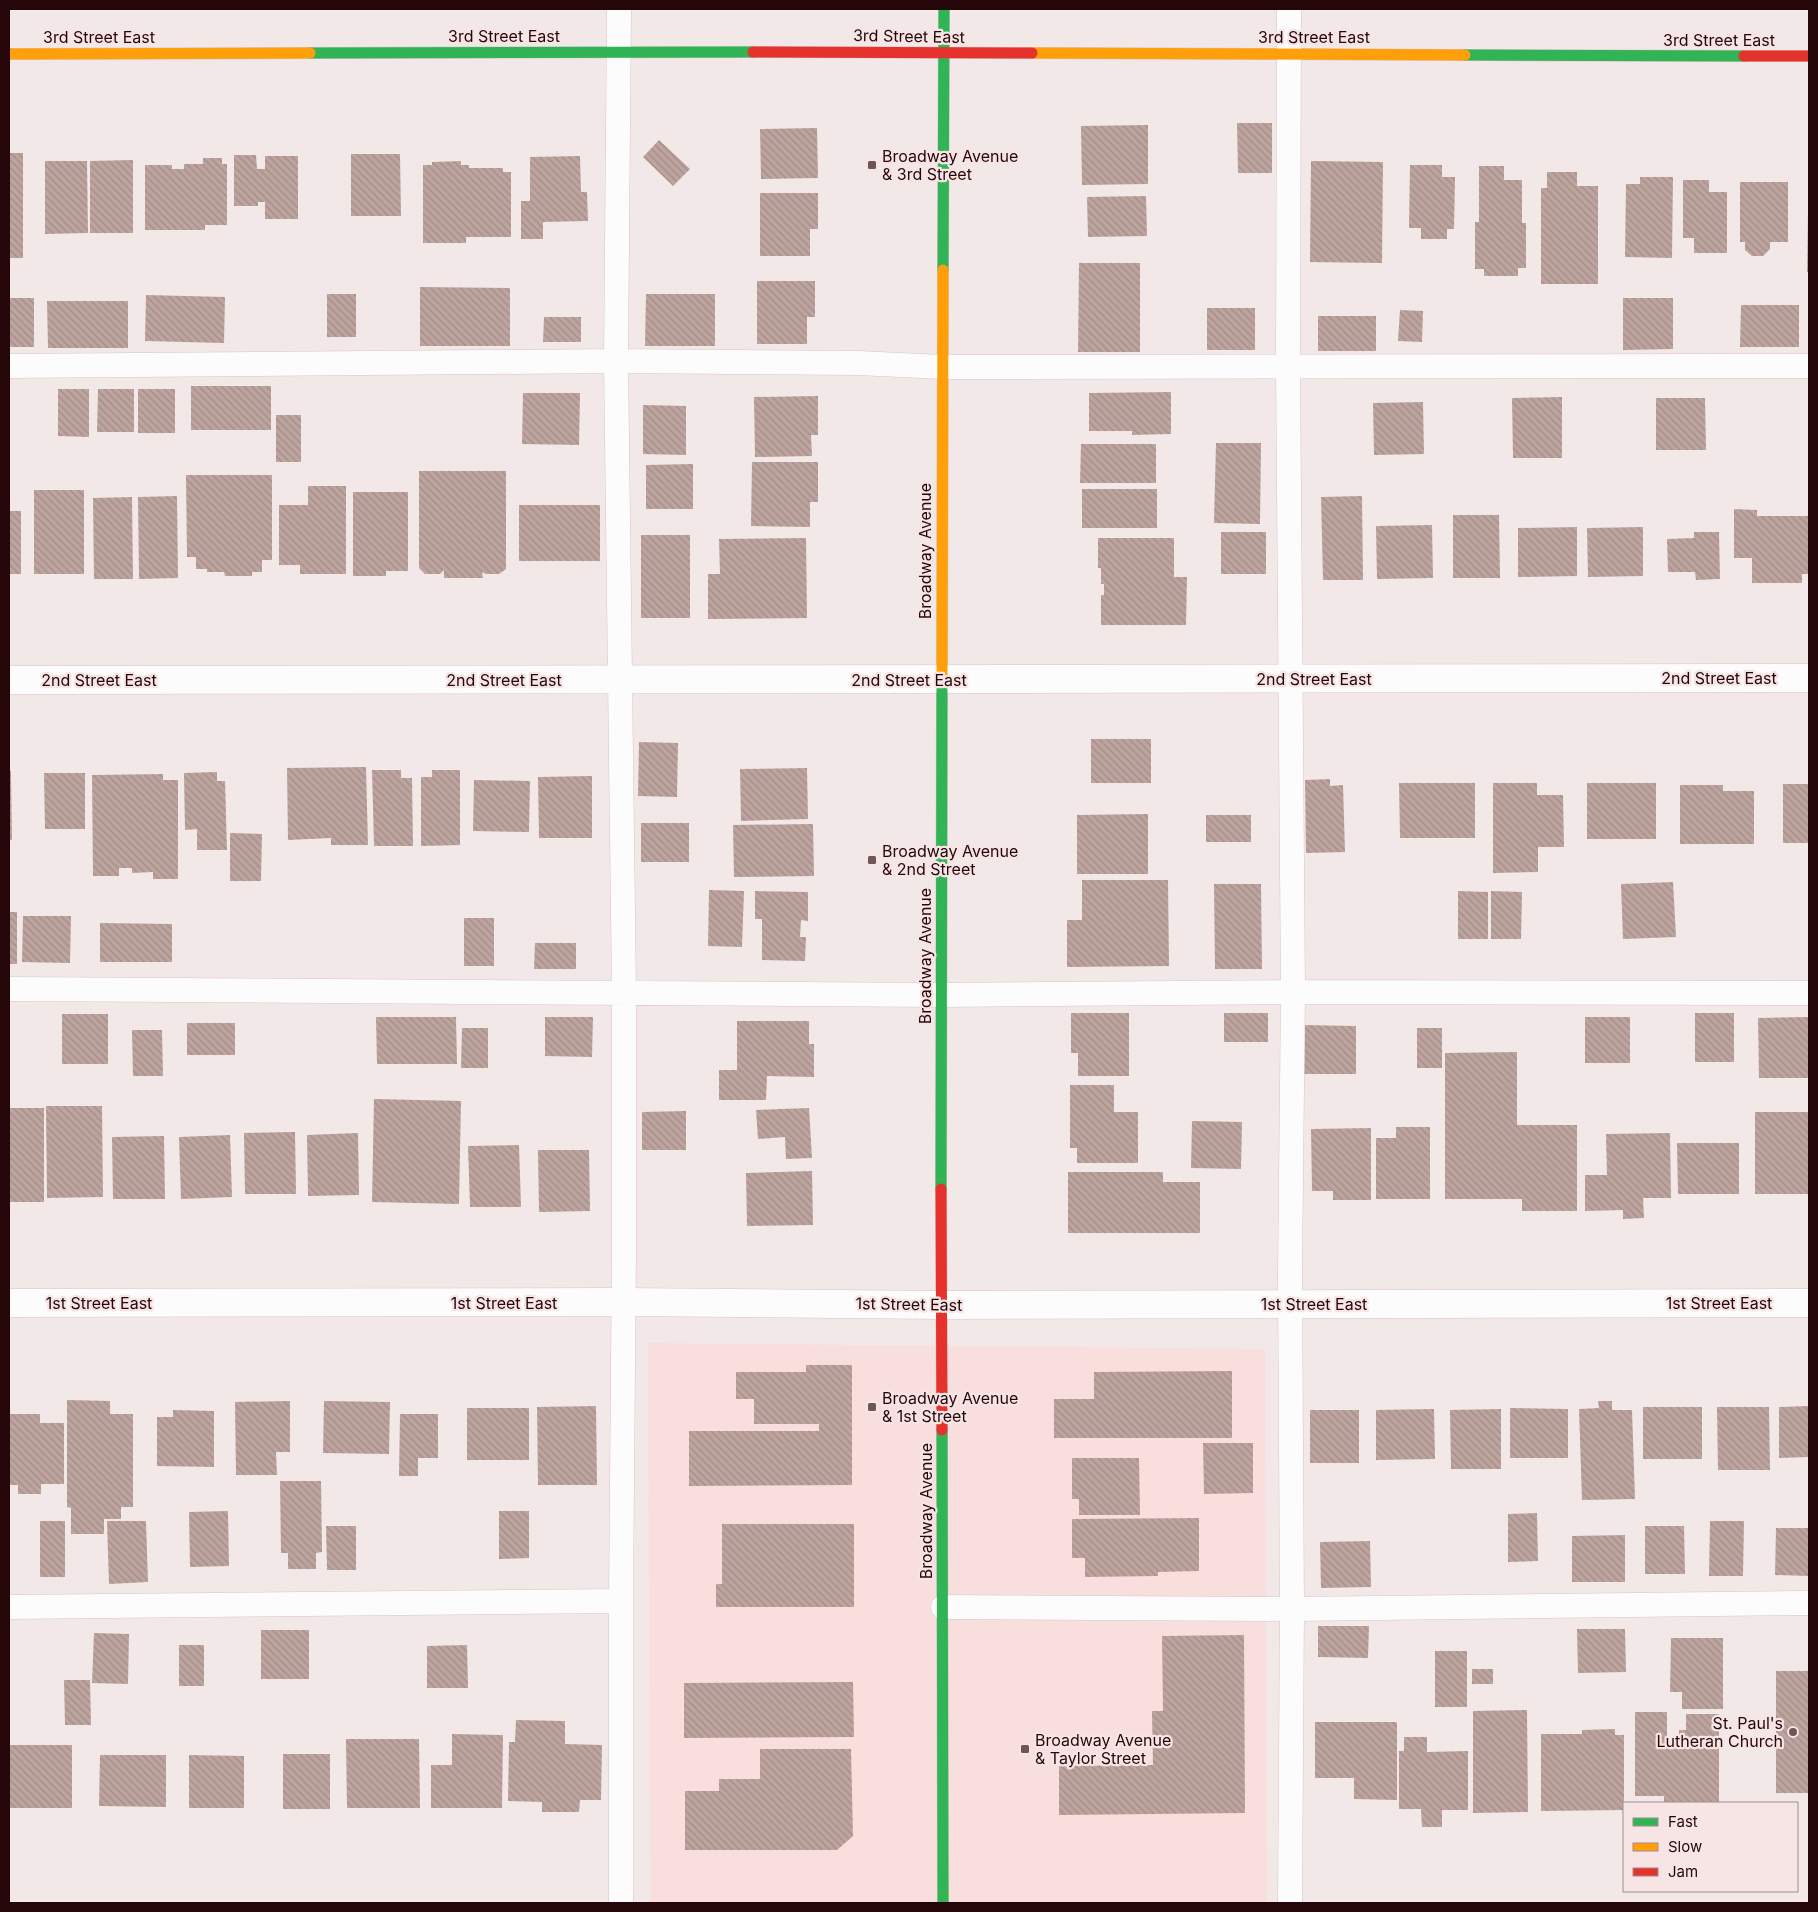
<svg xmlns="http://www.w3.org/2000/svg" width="1818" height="1912" font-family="Inter,sans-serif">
	<defs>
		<pattern id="building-back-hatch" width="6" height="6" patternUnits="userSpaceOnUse" patternTransform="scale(1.25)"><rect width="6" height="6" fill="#bda49e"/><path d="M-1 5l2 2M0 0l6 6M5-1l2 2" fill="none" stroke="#a28c87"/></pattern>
	</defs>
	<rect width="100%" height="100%" fill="#f3e8e8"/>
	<path fill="#f9dede" d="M648,1343L1265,1349L1267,1903H650Z"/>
	<path fill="url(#building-back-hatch)" d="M1237,123H1272V173H1238Z
		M1148,125V184L1082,185L1081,126Z
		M817,128L818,178L761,179L760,129Z
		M659,140L690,169L673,186L643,157Z
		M9,153H23V258H9Z
		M351,154H400L401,216H351Z
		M234,155H256L257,169H265V156H298V219H265V202H258V206H234Z
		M580,156L581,192H587L588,221L543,222V239H521V201H530V157Z
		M203,158H222V164H227V225H205V230H145V165H172V169H184V164H203Z
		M133,160V233H90V161Z
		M45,161H87L88,233L45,234Z
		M461,161V165H469V168H503V172H511V237H466V243H423V165H432V162Z
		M1311,161L1383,162L1382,263L1310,262Z
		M1410,165H1442V177H1455L1454,229H1447V239H1421V228H1409Z
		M1479,166H1504V180H1522V223H1526V268H1518V276H1484V269H1475V222H1479Z
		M1547,172H1577V186H1598V284H1541V188H1547Z
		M1640,177H1673L1672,258L1625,257L1626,184H1640Z
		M1683,180H1709V192H1727V253H1694V238H1683Z
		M1740,182H1788V242H1770V249L1763,256H1752L1745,250V242H1740Z
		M760,193H818V229H810V256H760Z
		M1146,196L1147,236L1088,237L1087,197Z
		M1808,211H1809V273L1807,272Z
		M1079,263H1140V352H1078Z
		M757,281H815V317H807V344H757Z
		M420,287L510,288V346H420Z
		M327,294H356V337H327Z
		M646,294H715V346H645Z
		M146,295L225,297L224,343L145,341Z
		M9,298H34V347H9Z
		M1623,298H1673V349L1623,350Z
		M47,301H128V348H48Z
		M1741,305H1799V347H1740Z
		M1207,308H1255V350H1207Z
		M1400,310L1423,311L1422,342L1398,341Z
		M1318,316H1376V351H1318Z
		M544,317H581V342H543Z
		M191,386H271V430H191Z
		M58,389H89V437L58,436Z
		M98,389H134V432H97Z
		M138,389H175V433H138Z
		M1171,392V434L1132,435V431H1089V393Z
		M523,393H580L579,445L522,444Z
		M818,396V435H811L812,456L755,457L754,397Z
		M1562,397V458H1513L1512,398Z
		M1656,398H1705L1706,450H1656Z
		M1423,402L1424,454L1374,455L1373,403Z
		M643,405L686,406V455L643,454Z
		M276,415H301V462H276Z
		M1216,443H1261L1260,524L1214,523Z
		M1081,444H1156V483H1080Z
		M752,462H818V502H810V527L751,526Z
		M693,464V509H646V465Z
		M419,471H506V569L499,574H486L482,572L483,578H444V570L440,574H425L419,568Z
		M186,475H272V560H262V572H252V576H225L224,572H207V569H196V557H187Z
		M308,486H346V574H300V565H279V505H308Z
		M1082,489H1157V528H1082Z
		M34,490H84V574H34Z
		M353,492H408V571H386V576H353Z
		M177,496L178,578L139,579L138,497Z
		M1362,496L1363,580H1323L1321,497Z
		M132,497L133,579H94L93,498Z
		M519,505H600V561H519Z
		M1734,509L1757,510V516H1809V574H1802V583H1752V558H1734Z
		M9,511H21V574H9Z
		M1453,515H1499L1500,578H1453Z
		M1432,525L1433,578L1377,579L1376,526Z
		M1577,527V576L1518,577V528Z
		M1643,527V576L1588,577L1587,528Z
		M1221,532H1266V574H1221Z
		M1694,532H1719L1720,579L1696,580L1695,572H1668L1667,539L1694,538Z
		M641,535H690V618H641Z
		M806,538L807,618L708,619V574H720L719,539Z
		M1098,538H1174V577H1187L1186,625H1101V595H1104V584H1101V568H1098Z
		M1091,739H1151V783H1091Z
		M639,742L678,743L677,797L638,796Z
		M366,767L368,845H331V838L288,840L287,768Z
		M807,768L808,819L741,821L740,769Z
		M372,770H401V778H412L413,846H374Z
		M432,770H460V845L421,846V777H432Z
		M9,771H11L12,840H9Z
		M217,772V781H225L227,850H197V829L185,830L184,773Z
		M44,773H85V829H45Z
		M163,774V780H178V879H153V872L132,873V868H119V876H93L92,775Z
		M592,776V838H539L538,777Z
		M1330,779V786L1343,785L1345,852L1306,853L1305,780Z
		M474,780L530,781L529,832L473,831Z
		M1399,783H1475V838H1400Z
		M1493,783H1537V795H1563L1564,847H1538V872L1493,873Z
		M1587,783H1656V839H1587Z
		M1783,784H1809V843H1783Z
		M1680,785H1723V791H1754V844H1680Z
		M1148,814V874H1077V815Z
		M1206,815H1251V842H1206Z
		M641,823H689V862H641Z
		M813,824L814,876L734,877L733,825Z
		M230,833L262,834L261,881H230Z
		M1082,880H1168L1169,966L1067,967V920H1082Z
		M1673,882L1676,937L1623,939L1621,884Z
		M1214,884H1261L1262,969H1215Z
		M709,890L744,891L742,947L708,946Z
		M755,891L808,892V921L801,920L800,937H806L805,961L762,960V919H755Z
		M1458,891L1488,892V939H1458Z
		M1491,891L1522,892L1521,939H1491Z
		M9,912H17V964H9Z
		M23,916H71L70,963L22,962Z
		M464,918H494V966H464Z
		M100,923L172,924V962H100Z
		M535,943H576V969H534Z
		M1071,1013H1129V1076H1078V1053H1071Z
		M1224,1013H1268V1042H1224Z
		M1695,1013H1734V1062H1695Z
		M62,1014H108V1064H62Z
		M376,1017H456L457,1064H377Z
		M545,1017H593L592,1057L545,1056Z
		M1585,1017H1630V1063H1585Z
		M1809,1017V1078H1759L1758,1018Z
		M737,1021H809V1044H814V1077L767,1076L766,1100H719V1070H737Z
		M187,1023H235V1055H187Z
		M1304,1025L1356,1026V1074H1303Z
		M462,1028H488V1068H461Z
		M1417,1028H1442V1068H1417Z
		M132,1030H162L163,1076H133Z
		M1517,1052V1125H1577V1211H1522V1199H1445V1053Z
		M1070,1085H1114V1112H1138V1163H1077V1148H1070Z
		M374,1099L461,1101L459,1204L372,1202Z
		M46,1106H102L103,1197L47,1198Z
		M9,1108H44V1202H9Z
		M809,1108L812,1158L786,1159L785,1137L758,1139L756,1110Z
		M686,1111V1150H642V1112Z
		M1755,1112H1809V1194H1755Z
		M1192,1121L1242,1122L1241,1169L1191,1168Z
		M1396,1127H1430V1199H1376V1138H1396Z
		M1371,1128V1200H1333V1191H1312L1311,1129Z
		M295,1132L296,1194H245L244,1133Z
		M358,1133L359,1195L308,1196L307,1135Z
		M1670,1133L1671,1198H1643L1644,1218L1623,1219V1210L1585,1211V1175H1607L1606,1134Z
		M230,1135L232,1197L181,1199L179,1137Z
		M164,1136L165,1199H113L112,1137Z
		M1677,1143H1739V1194H1678Z
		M519,1145L521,1207H470L468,1146Z
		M538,1150H589L590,1211L539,1212Z
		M812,1171L813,1225L747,1226L746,1173Z
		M1068,1172H1163V1182H1200V1233H1068Z
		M806,1365H852V1485L689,1486V1431H819V1424H754V1399H736V1372H806Z
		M1232,1371V1438H1054V1399H1094V1372Z
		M67,1400L110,1401V1414H133V1507H121V1519H104V1534H71V1508L67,1507Z
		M290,1401V1452H276L277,1475H236L235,1402Z
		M324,1401L390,1402L389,1454L323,1453Z
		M1598,1401H1612V1410H1632L1635,1499L1582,1500L1579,1409L1599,1408Z
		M596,1406L597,1485H538L537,1407Z
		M1809,1406V1457L1779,1458V1407Z
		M1643,1407H1702V1459H1643Z
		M1717,1407H1769L1770,1470H1718Z
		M467,1408H529V1460H467Z
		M1510,1408L1568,1409V1458H1510Z
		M1434,1409L1435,1459L1376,1460V1410Z
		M1501,1409V1469H1451L1450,1410Z
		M173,1410L214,1411V1467L157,1466V1417H173Z
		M1310,1410H1359V1463H1310Z
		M9,1414H40V1423H64V1484H41V1494H18V1485H9Z
		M400,1414H438V1458H418V1476H399Z
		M1203,1443H1253V1493L1204,1494Z
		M1072,1458H1139L1140,1515H1079V1499H1072Z
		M280,1481H321L322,1552L316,1553V1569H288V1553H281Z
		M228,1511L229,1566L190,1567L189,1512Z
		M499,1511H529V1558L499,1559Z
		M1537,1513L1538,1561L1508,1562V1514Z
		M1199,1518V1571L1158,1572V1576L1085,1577V1558H1072V1519Z
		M40,1521H65V1577H40Z
		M107,1521H146L148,1582L109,1584Z
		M1710,1521H1744L1743,1576H1709Z
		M722,1524H854V1607H716V1584H722Z
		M326,1526H356V1570H327Z
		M1645,1526H1684L1685,1574H1645Z
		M1776,1528H1809V1576L1775,1575Z
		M1625,1535V1582H1572V1536Z
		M1370,1541L1371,1587L1321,1588L1320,1542Z
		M1318,1626H1369L1368,1658L1318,1657Z
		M1577,1629H1625L1626,1672L1578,1673Z
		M261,1630H309V1679H261Z
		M94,1633L129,1634L128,1684L92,1683Z
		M1244,1635L1245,1813L1059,1815V1766L1153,1765L1152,1711H1163L1162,1636Z
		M1671,1638H1723V1709H1682V1692H1670Z
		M179,1645H204V1686H179Z
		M467,1645L468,1688H427V1646Z
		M1435,1651H1467V1707H1435Z
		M1472,1669H1493V1684H1472Z
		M1776,1671H1809V1793H1776Z
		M64,1680H90L91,1725H65Z
		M853,1682L854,1737L684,1738V1683Z
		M1527,1710L1528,1812L1473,1813V1711Z
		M1635,1712H1667V1741H1679V1730H1686V1714H1719V1803H1664V1796H1635Z
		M516,1720L565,1721V1744L602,1745L601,1800H580L579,1812H542V1802L508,1801L509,1742H515Z
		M1315,1722H1397V1800L1354,1799V1778H1315Z
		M1615,1729V1735H1624V1810L1541,1811V1734H1582V1730Z
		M452,1734L503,1735L502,1808H431V1765H452Z
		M1404,1737H1427V1752L1468,1751V1810H1442V1827H1422L1421,1809H1399V1751H1404Z
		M346,1739H419L420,1808H347Z
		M9,1745H72V1808H9Z
		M760,1749H851L853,1836L837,1850H685V1791H719V1779H760Z
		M283,1754H330V1809H283Z
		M100,1755H166V1807L99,1806Z
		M189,1755L244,1756V1808H189Z"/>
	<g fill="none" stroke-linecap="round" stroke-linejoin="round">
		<defs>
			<path id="lane" d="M619,9L616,361L624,993V1249L621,1601V1903
				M1289,9L1288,366L1293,992L1290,1273L1292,1609L1290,1903
				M9,366L616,361L858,363L942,367L1809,366
				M9,989L941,995L1293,992L1809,993
				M9,1607L621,1601
				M943,1607L1292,1609L1809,1603"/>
			<path id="street" d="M9,680L1809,678
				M9,1303L623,1302L941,1305L1809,1303"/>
			<path id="fast" d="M310,53L753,52
				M1465,55L1744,56
				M943,270L944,9
				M941,1189L942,679
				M942,1430L943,1903"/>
			<path id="slow" d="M1032,53L1465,55
				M9,54L310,53
				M942,679L943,270"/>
			<path id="jam" d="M753,52L1032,53
				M1744,56H1809
				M941,1189L942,1430"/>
		</defs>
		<use href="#lane" stroke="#d9c4c5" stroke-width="25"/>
		<use href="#street" stroke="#d9c4c5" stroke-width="29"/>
		<use href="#fast" stroke="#d9c4c5" stroke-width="12"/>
		<use href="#slow" stroke="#d9c4c5" stroke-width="12"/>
		<use href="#jam" stroke="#d9c4c5" stroke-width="12"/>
		<use href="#lane" stroke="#fdfcfc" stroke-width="24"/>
		<use href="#street" stroke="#fdfcfc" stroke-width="28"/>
		<use href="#fast" stroke="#30b455" stroke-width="11"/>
		<use href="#slow" stroke="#ff9f0a" stroke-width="11"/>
		<use href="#jam" stroke="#e5322d" stroke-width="11"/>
	</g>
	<g fill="#6d5658" stroke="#f7e4e4" stroke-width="2">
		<rect x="867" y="160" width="10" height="10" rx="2.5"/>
		<rect x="867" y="855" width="10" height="10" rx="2.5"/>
		<rect x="867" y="1402" width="10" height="10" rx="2.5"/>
		<circle cx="1793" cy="1732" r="5"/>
		<rect x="1020" y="1744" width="10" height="10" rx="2.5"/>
	</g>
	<g text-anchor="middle" stroke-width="4.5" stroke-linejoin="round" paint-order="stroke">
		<g font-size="16" fill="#25070a" stroke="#f7e4e4">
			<text x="504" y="42">3rd Street East</text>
			<text transform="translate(909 36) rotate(1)" y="6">3rd Street East</text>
			<text x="99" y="43">3rd Street East</text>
			<text x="1314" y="43">3rd Street East</text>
			<text x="1719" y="46">3rd Street East</text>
			<text transform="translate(925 551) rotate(-90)" y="6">Broadway Avenue</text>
			<text x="1719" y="684">2nd Street East</text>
			<text x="1314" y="685">2nd Street East</text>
			<text x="99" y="686">2nd Street East</text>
			<text x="504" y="686">2nd Street East</text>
			<text x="909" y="686">2nd Street East</text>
			<text transform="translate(925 956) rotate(-90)" y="6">Broadway Avenue</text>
			<text x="99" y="1309">1st Street East</text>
			<text x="504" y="1309">1st Street East</text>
			<text x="1719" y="1309">1st Street East</text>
			<text transform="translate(909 1304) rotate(1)" y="6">1st Street East</text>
			<text x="1314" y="1310">1st Street East</text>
			<text transform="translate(926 1511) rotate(-90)" y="6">Broadway Avenue</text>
		</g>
		<g font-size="16" fill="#25070a" stroke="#f7e4e4" text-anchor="start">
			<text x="882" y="162">Broadway Avenue<tspan x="882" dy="18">&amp; 3rd Street</tspan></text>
			<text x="882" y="857">Broadway Avenue<tspan x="882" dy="18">&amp; 2nd Street</tspan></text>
			<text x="882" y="1404">Broadway Avenue<tspan x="882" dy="18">&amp; 1st Street</tspan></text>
			<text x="1783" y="1729" text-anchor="end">St. Paul's<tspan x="1783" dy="18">Lutheran Church</tspan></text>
			<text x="1035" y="1746">Broadway Avenue<tspan x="1035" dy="18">&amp; Taylor Street</tspan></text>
		</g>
	</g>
	<rect width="1818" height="1912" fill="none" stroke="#25070a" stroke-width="20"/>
	<rect x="1623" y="1802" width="175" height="90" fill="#f7e4e4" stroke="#a38c8d"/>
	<rect x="1633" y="1818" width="25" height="8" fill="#30b455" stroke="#a38c8d"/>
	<text x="1668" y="1827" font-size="15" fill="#25070a">Fast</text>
	<rect x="1633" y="1843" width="25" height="8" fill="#ff9f0a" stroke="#a38c8d"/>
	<text x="1668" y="1852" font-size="15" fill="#25070a">Slow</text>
	<rect x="1633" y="1868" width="25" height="8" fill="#e5322d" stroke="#a38c8d"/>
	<text x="1668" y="1877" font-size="15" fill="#25070a">Jam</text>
</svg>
